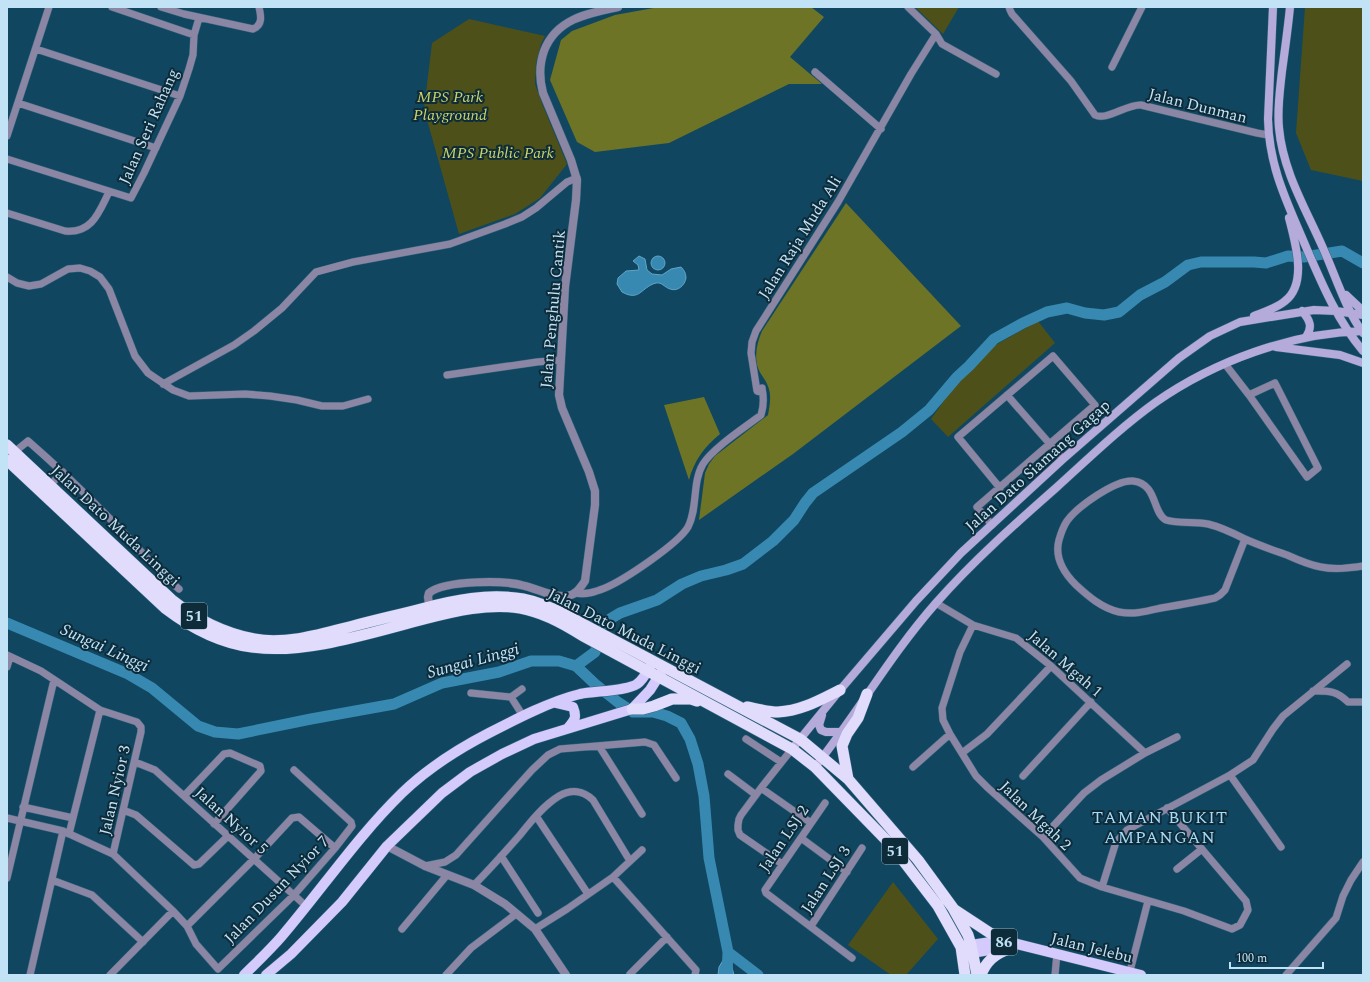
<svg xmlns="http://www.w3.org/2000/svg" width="1370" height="982" font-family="Spectral,serif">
	<rect width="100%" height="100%" fill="#104660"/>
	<path fill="#4d5119" d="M915,7H959L943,34Z
		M1305,7H1363V181L1311,170L1296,133Z
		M469,19L545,36L541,44L536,63L535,84L543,106L567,164L540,198L515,214L459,234L424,109L432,43Z
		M1038,321L1055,343L948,437L931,419L958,381L976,366L994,346Z
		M893,882L938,939L906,975H891L848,945Z"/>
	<path fill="#6d7426" d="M659,7H811L824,17L790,57L822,84H789L669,143L595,152L577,142L550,80L561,40L572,31L615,15Z
		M846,203L961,326L793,454L699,520L705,473L709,464L715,456L768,415C770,404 772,394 767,384C765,379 760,374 758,368C754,355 757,343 762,331Z
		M704,397L720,434C704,447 694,461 689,480L664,405Z"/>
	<path fill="#3789b2" stroke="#61a4c6" d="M651 263a7 7 0 1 1 14 0a7 7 0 1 1-14 0Z
		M639,256L645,259L647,270L652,274L662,275L671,269L681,267C684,270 686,273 686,278C685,285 678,292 670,289C664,287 662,282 656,283C641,287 640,302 622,292L617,284L618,278L626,271L639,270L638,265L633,261Z
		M728,952L734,975H718L719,967Z"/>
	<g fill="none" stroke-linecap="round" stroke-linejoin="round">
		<path stroke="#3789b2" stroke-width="11" d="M7,623L128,674L152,688L198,726L215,732L238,734L311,719L394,704L442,683L499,672L531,661H559L576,666L595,684L619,703L633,712H653L667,716L681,723L690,739L698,764L704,796L709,858L728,952L727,975
			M576,666L595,652L604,627L610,619L620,613L657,600L682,584L701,576L726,570L743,564L773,541L794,520L805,503L813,493L902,432L929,410L957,377L969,366L994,339L1023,323L1047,312L1067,308L1085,313L1104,315L1119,312L1140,295L1165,282L1188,265L1201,262H1254L1266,263L1288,256L1304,257L1342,251L1363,263
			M728,952L758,975"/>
		<defs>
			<path id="minor" d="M112,7L194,35
				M161,7L184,14L253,29C263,25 261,16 259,7
				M908,7L936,34L942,44L996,74
				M1009,7L1010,10L1012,14L1071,81L1095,115C1106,121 1127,104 1141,105L1257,133L1268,135
				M36,49L180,96
				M1112,67L1142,7
				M815,72L881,129
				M18,103L156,148
				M7,136L49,7
				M7,159L131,198L144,173L180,96L189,69L193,55L194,35L199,18
				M7,213L65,231C92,234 99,212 109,192
				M7,277L17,283L29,286L41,284L68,269L80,268L90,271L100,277L109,289L135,356L148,373L173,390L189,396L245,394L270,396L297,400L322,406H343L368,399
				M1225,364L1249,395L1307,477L1318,468L1275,383L1249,395
				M447,375L537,362L560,360
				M163,384L234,345L254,331L282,308L316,272L353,262L450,244L505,224L522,217L536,208L567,182L577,178
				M762,388L761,392L757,391L751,353L752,342L756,331L838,202L911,74L936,34
				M1007,395L1063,459
				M12,454L28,441C59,468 88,496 117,526C138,547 156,570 179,589
				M50,485L63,472
				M992,525L977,507C1016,473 1055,439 1095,405L1053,356L958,437L1000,488
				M1245,539L1225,590L1220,595L1215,598C1197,602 1179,605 1161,608C1148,611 1133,615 1119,612C1102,608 1089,597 1076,585C1064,573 1054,558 1059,540C1061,533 1063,527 1067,521C1077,507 1116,479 1133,481C1158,484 1152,513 1166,520C1177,524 1196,521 1208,524C1221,527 1233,533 1245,539C1258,545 1273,550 1287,555C1298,560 1309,565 1321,567C1335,570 1349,568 1363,566
				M575,593C586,595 595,592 605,588C624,580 678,544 688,527C698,508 692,482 703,464C713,448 744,428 761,415C764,406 764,398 762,388
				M936,603L973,625L1016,638L1051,666L1145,753
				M973,625L960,652L942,708L943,720L950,734L976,776L988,788L1043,837L1080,878L1102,887L1184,911L1232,929L1240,925L1248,910L1246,901L1167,808
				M7,655L41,671L100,710L137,722L141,727V732L113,854
				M7,667L10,657
				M1313,691C1328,691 1336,690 1348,702H1363
				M471,693L511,697L523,716
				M511,697L522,689
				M746,739L781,762
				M599,746L642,814
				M962,753L987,734L1051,666
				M135,762L155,770L306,906
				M913,767L950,734
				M728,774L756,795
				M1230,775L1281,847
				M1023,776L1091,702
				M761,788L811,823
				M184,796L224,754L230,753L260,766L261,771L214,824
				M825,803L765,890L766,893L852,958
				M23,807L73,818
				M123,810L136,815L194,865L199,864L228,836
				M536,816L588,894
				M7,818L63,831L113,854L173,911L187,926L196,944L218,969L294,895L335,848L352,826L351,822L294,770
				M69,834L100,710
				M1043,837L1084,793L1101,780L1145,753L1177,737
				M801,838L847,872
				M501,856L538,913
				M782,864L740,835L738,830V825L739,819L741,815L761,788L792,749
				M425,866L445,862L456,855L532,770L548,755L560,749L645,742L654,745L676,778
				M1177,869L1202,849
				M613,877L696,970L695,975
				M7,878L54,680
				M52,880L92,895L143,942
				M474,885C490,869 505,852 520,835C531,821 544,805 559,796C571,789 583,790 593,800L630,861
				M1102,887L1116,842L1127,830L1230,775L1253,760L1273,729L1283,716L1347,664
				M187,926L254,859L292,818L299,817L335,848
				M811,926L862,848
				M402,929L447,875
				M535,929L567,909L613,877L642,850
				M1130,971L1148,901
				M630,974L667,937
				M30,975L63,831
				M110,975L173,911
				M446,975L471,948L516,914
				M1055,975L1057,953
				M1286,975L1336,918L1343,896L1351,880L1363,862"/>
			<path id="tertiary" d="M430,611L428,597L429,593C445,580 505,580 525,586C538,589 553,598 567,596C576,595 580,588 585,581L595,505V491L589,472L562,408L559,395L565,287L576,200L577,180L571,160L543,93C539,78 539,65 544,51C556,19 588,13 618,7
				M387,846L425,866L474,885L505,904L535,929L566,975"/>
			<path id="secondary" d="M1273,7L1268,119C1269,168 1288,204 1306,247C1322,284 1337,320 1363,351
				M1290,7C1288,28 1285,49 1282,71C1280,90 1277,109 1279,128C1283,172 1306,209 1323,248C1336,277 1345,308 1363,333
				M1346,295L1363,311
				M1302,311C1310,320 1313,327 1306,337
				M1254,316C1264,312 1277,308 1285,301C1308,283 1295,242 1289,218
				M1276,347L1340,355L1363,363
				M822,715L819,725L821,730L826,732H840
				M792,749L840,690L916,601L961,553L1063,459L1179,358L1210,336L1240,322L1314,310L1336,311L1363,315
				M815,767C857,714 891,654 936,603C973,561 1015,524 1057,487C1089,458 1121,427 1156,402C1215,361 1291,333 1363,331"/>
			<path id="primary" d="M556,703L573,707C577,717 575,720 568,728
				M964,946L991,942L1013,943L1141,975
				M966,954L995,949H1008
				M244,975C257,962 270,950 282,936C322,889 358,836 402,793C428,768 458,749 489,733C516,719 551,701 580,694C594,691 627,691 637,684C643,680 647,672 651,665
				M266,975L291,954L342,902L387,846L442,793L470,772L502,754L534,739L632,709L650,690L662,671"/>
			<path id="trunk" d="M7,445L172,600C197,620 223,633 254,639C286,645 322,634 353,626C375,620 398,615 421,609C454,600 489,593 523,599C539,602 554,609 568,616L800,739L848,779L918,860L953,908L968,935L971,945L977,975
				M7,460L165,608C190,627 220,643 252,647C304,655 373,632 424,619C455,611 488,603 520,608C543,612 563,623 583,636L792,749L815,767L892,846L938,906L961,947L965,975
				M747,707C757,709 768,712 778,712C801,711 820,700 840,690
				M632,709H643L654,706L672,699H691L697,701
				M848,779L842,746L847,734L858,718L867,694
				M955,910L990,933L1013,943
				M981,975C986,961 995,954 1008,949"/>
		</defs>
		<use href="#minor" stroke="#34657e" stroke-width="8"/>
		<use href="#tertiary" stroke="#34657e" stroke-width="9"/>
		<use href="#secondary" stroke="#34657e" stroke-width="9"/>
		<use href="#primary" stroke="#34657e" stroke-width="11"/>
		<use href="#trunk" stroke="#34657e" stroke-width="12"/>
		<use href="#minor" stroke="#8b86a4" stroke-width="7"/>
		<use href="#tertiary" stroke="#8b86a4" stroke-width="8"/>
		<use href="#secondary" stroke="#b5abdb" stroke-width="8"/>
		<use href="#primary" stroke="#d4cbfc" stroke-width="10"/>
		<use href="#trunk" stroke="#e2dcfc" stroke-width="11"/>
	</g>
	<g text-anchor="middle" stroke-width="4" stroke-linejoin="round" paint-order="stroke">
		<g fill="#0e2b39" stroke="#8cacbd" stroke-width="1">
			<rect x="181" y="603" width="26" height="26" rx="3"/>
			<rect x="882" y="838" width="26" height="26" rx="3"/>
			<rect x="991" y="929" width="26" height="26" rx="3"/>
		</g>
		<g font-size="15" font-weight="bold" fill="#c2e3f6">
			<text x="194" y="621">51</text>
			<text x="895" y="856">51</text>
			<text x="1004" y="947">86</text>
		</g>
		<g font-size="16" font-style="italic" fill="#c9d36a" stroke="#0e2b39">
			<text x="450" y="102">MPS Park<tspan x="450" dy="18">Playground</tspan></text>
			<text x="498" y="158">MPS Public Park</text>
		</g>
		<g font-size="16" fill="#c2e3f6" stroke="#0e2b39">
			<text transform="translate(1198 105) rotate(14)" y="6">Jalan Dunman</text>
			<text transform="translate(148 126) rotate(-66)" y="6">Jalan Seri Rahang</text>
			<text transform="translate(799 237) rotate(-58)" y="6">Jalan Raja Muda Ali</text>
			<text transform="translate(552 309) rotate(-85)" y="6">Jalan Penghulu Cantik</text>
			<text transform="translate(1037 465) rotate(-42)" y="6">Jalan Dato Siamang Gagap</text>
			<text transform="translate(116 525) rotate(43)" y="6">Jalan Dato Muda Linggi</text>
			<text transform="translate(625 630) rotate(27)" y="6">Jalan Dato Muda Linggi</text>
			<text transform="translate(1066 663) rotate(41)" y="6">Jalan Mgah 1</text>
			<text transform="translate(114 790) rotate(-77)" y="6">Jalan Nyior 3</text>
			<text transform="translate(1036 815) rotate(44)" y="6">Jalan Mgah 2</text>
			<text transform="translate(232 820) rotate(42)" y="6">Jalan Nyior 5</text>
			<text transform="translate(783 838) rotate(-56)" y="6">Jalan LSJ 2</text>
			<text transform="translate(825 879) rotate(-57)" y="6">Jalan LSJ 3</text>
			<text transform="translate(276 889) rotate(-46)" y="6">Jalan Dusun Nyior 7</text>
			<text transform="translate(1092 947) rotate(14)" y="6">Jalan Jelebu</text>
		</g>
		<g font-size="17" font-style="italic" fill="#bde5fc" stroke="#0e2b39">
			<text transform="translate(105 647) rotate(24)" y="6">Sungai Linggi</text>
			<text transform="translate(473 660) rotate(-15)" y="6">Sungai Linggi</text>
		</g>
		<g font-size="17" letter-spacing="1" fill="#a5daf8" stroke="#0e2b39">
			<text x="1160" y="823">TAMAN BUKIT<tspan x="1160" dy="20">AMPANGAN</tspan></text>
		</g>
	</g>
	<rect width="1370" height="982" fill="none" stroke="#c2e3f6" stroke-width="16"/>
	<path d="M1230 962v6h93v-6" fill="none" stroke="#c2e3f6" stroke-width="2"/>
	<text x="1236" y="962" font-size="12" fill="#c2e3f6" stroke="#0e2b39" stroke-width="3" paint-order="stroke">100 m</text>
</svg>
